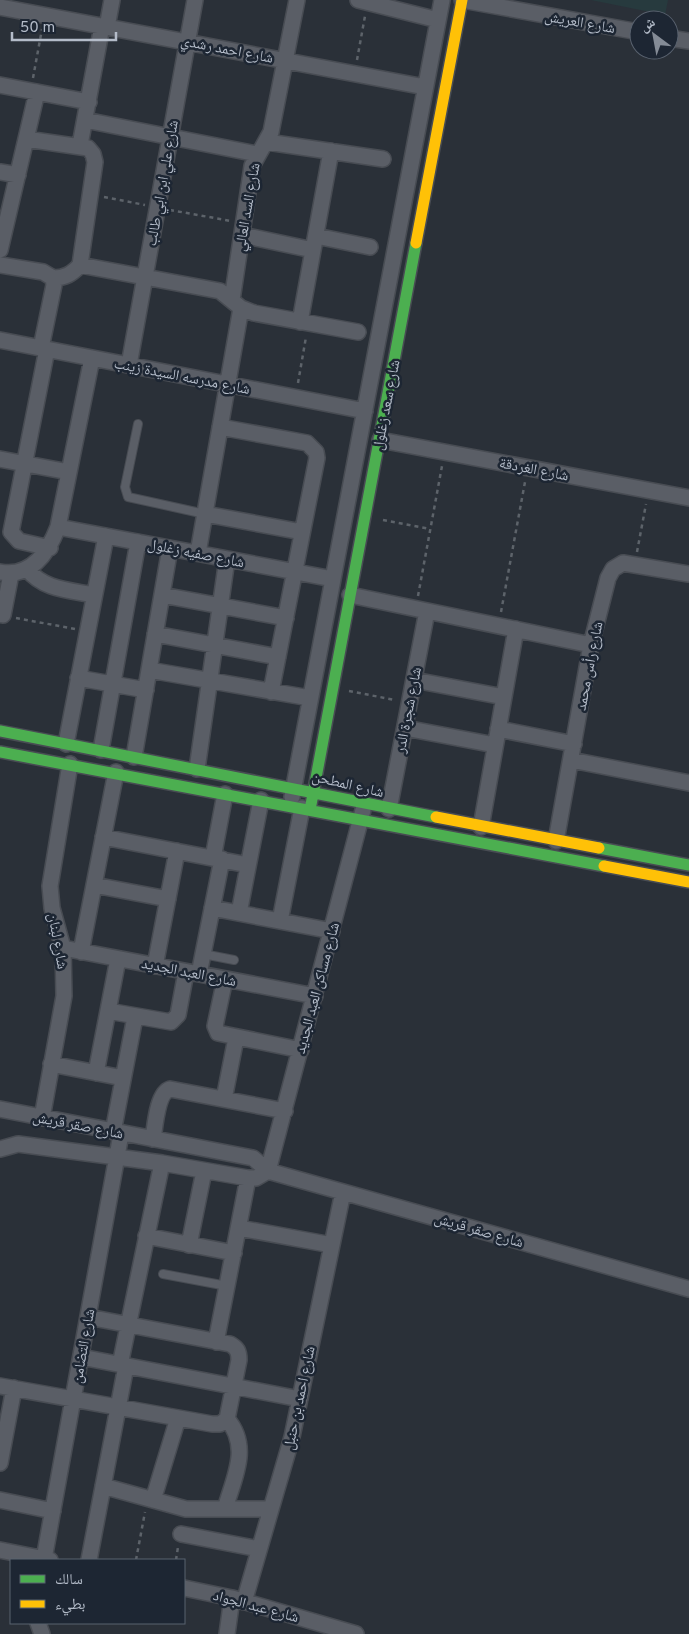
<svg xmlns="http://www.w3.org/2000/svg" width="689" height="1634" font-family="Overpass,'Noto Naskh Arabic',sans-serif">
	<rect width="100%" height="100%" fill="#2a3038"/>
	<path fill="#273a3e" d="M591,0H668L665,15Z"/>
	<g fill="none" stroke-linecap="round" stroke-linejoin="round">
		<defs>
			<path id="lane" d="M138,424L125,487L128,497L205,514
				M203,954L234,960
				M163,1274L227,1286"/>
			<path id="street" d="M358,0L438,20
				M462,0L639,32
				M0,7L425,87
				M107,27L112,0
				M669,38L689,41
				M0,85L89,102
				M85,120L257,154
				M26,139L88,148L93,154L95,162L80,265C72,274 65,278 53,278
				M267,142L383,159
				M80,145L102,26
				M0,172L18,175
				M242,235L313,250
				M316,236L370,247
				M0,250L37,92
				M0,265L43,272L53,278L54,285L41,348
				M80,265L220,291L241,308L254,313L358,332
				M232,300L252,166L271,132L297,0
				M300,322L331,151
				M0,340L365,411
				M47,349L11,532L19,541L50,548
				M129,365L195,0
				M220,427L307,443L316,452L317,458L271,692
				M380,440L689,498
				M0,459L69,472
				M205,514L302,532
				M58,527L333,579
				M198,553L241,308
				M27,569C44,590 69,590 94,595
				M0,572C31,578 48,553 58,527L92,358
				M162,595L286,618
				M350,595L591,645
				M3,615L11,574
				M155,634L278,657
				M149,670L310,698
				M78,678L146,690
				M414,680L504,697
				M405,728L495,745
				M498,729L574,744
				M66,744L106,536
				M101,750L138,542
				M134,757L170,548
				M571,760L689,783
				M197,769L227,559
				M292,797L442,0
				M389,809L427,611
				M481,827L516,629
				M103,837L248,865
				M556,841L591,645L608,578L613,569L623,563L689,574
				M213,858L225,794
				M94,885L168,899
				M212,908L332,931
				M239,913L261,800
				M280,921L302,808
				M63,948L315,996
				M81,952L116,772
				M155,966L177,851
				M199,974L222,859
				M225,979L215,1026L218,1033L301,1050
				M108,1011L171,1022L178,1015L186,972
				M51,1064L123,1078
				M96,1073L118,959
				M224,1099L236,1038
				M0,1109L253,1158L268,1171L689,1289
				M42,1118L64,996L63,948L52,908L50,886L70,764
				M113,1132L135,1017
				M153,1139C155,1127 157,1093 170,1089L285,1111
				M0,1149L18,1144L162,1163L248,1178H256L268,1171
				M268,1171L363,810
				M239,1228L332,1245
				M146,1236L234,1253
				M189,1245L204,1171
				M216,1342L248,1178
				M81,1357L300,1399
				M120,1365L162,1163
				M0,1386L212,1424H220L227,1419L239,1360C239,1351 237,1348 230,1344L88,1317
				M0,1463L14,1388
				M103,1486L186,1509H271
				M0,1500L53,1511
				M153,1500L178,1418
				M225,1509C234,1477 251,1447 227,1419
				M181,1534L259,1549
				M0,1550L50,1560
				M44,1559L121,1134
				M89,1560L126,1366
				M184,1588L232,1598L356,1634
				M244,1602L292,1437L343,1192
				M38,1623L42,1634
				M227,1634L232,1598"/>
			<path id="fast" d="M0,731L436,817
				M0,752L604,866
				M310,810L416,243
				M599,848L689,865"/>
			<path id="slow" d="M416,243L462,0
				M436,817L599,848
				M604,866L689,882"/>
		</defs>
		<use href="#lane" stroke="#484c53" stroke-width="10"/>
		<use href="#street" stroke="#484c53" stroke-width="18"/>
		<use href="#fast" stroke="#484c53" stroke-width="14"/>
		<use href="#slow" stroke="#484c53" stroke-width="14"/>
		<path stroke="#5d636a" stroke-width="2.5" stroke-dasharray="4 4" stroke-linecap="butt" d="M357,60L365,16
			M33,78L42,29
			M104,197L145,205
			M170,210L231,221
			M298,383L306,337
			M383,520L430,529
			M637,552L646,504
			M418,596L442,466
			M501,612L525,482
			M16,618L75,629
			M349,691L395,700
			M136,1560L145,1512
			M176,1560L178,1547"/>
		<use href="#lane" stroke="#5a5e66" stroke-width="8"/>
		<use href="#street" stroke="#5a5e66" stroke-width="15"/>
		<use href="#fast" stroke="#4caf50" stroke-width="11"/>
		<use href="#slow" stroke="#ffc107" stroke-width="11"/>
	</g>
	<g text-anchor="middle" stroke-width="5" stroke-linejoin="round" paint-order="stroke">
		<g font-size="15" fill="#b4bcc9" stroke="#1d2633">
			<text transform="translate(580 22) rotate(10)" y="5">شارع العريش</text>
			<text transform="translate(227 49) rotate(11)" y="5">شارع احمد رشدي</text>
			<text transform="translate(162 183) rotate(-80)" y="5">شارع علي ابن ابي طالب</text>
			<text transform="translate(247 207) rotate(-80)" y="5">شارع السد العالي</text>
			<text transform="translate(182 376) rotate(11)" y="5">شارع مدرسه السيدة زينب</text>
			<text transform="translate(386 405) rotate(-79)" y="5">شارع سعد زغلول</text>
			<text transform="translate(534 469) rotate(11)" y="5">شارع الغردقة</text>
			<text transform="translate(196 553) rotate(11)" y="5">شارع صفيه زغلول</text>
			<text transform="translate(589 666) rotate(-79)" y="5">شارع رأس محمد</text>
			<text transform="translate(408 710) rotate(-79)" y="5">شارع شجرة الدر</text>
			<text transform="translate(348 784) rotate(13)" y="5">شارع المطحن</text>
			<text transform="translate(58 941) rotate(80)" y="5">شارع لبنان</text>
			<text transform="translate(189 972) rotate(11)" y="5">شارع العبد الجديد</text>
			<text transform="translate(317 988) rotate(-75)" y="5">شارع مساكن العبد الجديد</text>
			<text transform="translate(78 1125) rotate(11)" y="5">شارع صقر قريش</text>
			<text transform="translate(479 1230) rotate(16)" y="5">شارع صقر قريش</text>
			<text transform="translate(83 1346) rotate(-80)" y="5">شارع التضامن</text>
			<text transform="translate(299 1398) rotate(-78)" y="5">شارع احمد بن حنبل</text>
			<text transform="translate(256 1606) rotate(15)" y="5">شارع عبد الجواد</text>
		</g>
	</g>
	<rect x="10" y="1559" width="175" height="65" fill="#1d2633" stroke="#59626f"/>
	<rect x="20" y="1575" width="25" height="8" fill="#4caf50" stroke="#59626f"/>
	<text x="55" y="1584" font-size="15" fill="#b4bcc9">سالك</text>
	<rect x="20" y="1600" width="25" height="8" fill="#ffc107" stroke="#59626f"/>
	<text x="55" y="1609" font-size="15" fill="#b4bcc9">بطيء</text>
	<g transform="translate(654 35) rotate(328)"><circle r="24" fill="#1d2633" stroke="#59626f"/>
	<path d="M0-4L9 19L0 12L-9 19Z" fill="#848b96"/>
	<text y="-8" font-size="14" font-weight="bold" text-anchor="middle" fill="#b4bcc9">ش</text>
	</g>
	<path d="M12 32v8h104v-8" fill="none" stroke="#b4bcc9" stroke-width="2.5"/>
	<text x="20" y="32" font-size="15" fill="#b4bcc9" stroke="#1d2633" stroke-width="4" paint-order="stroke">50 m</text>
</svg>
